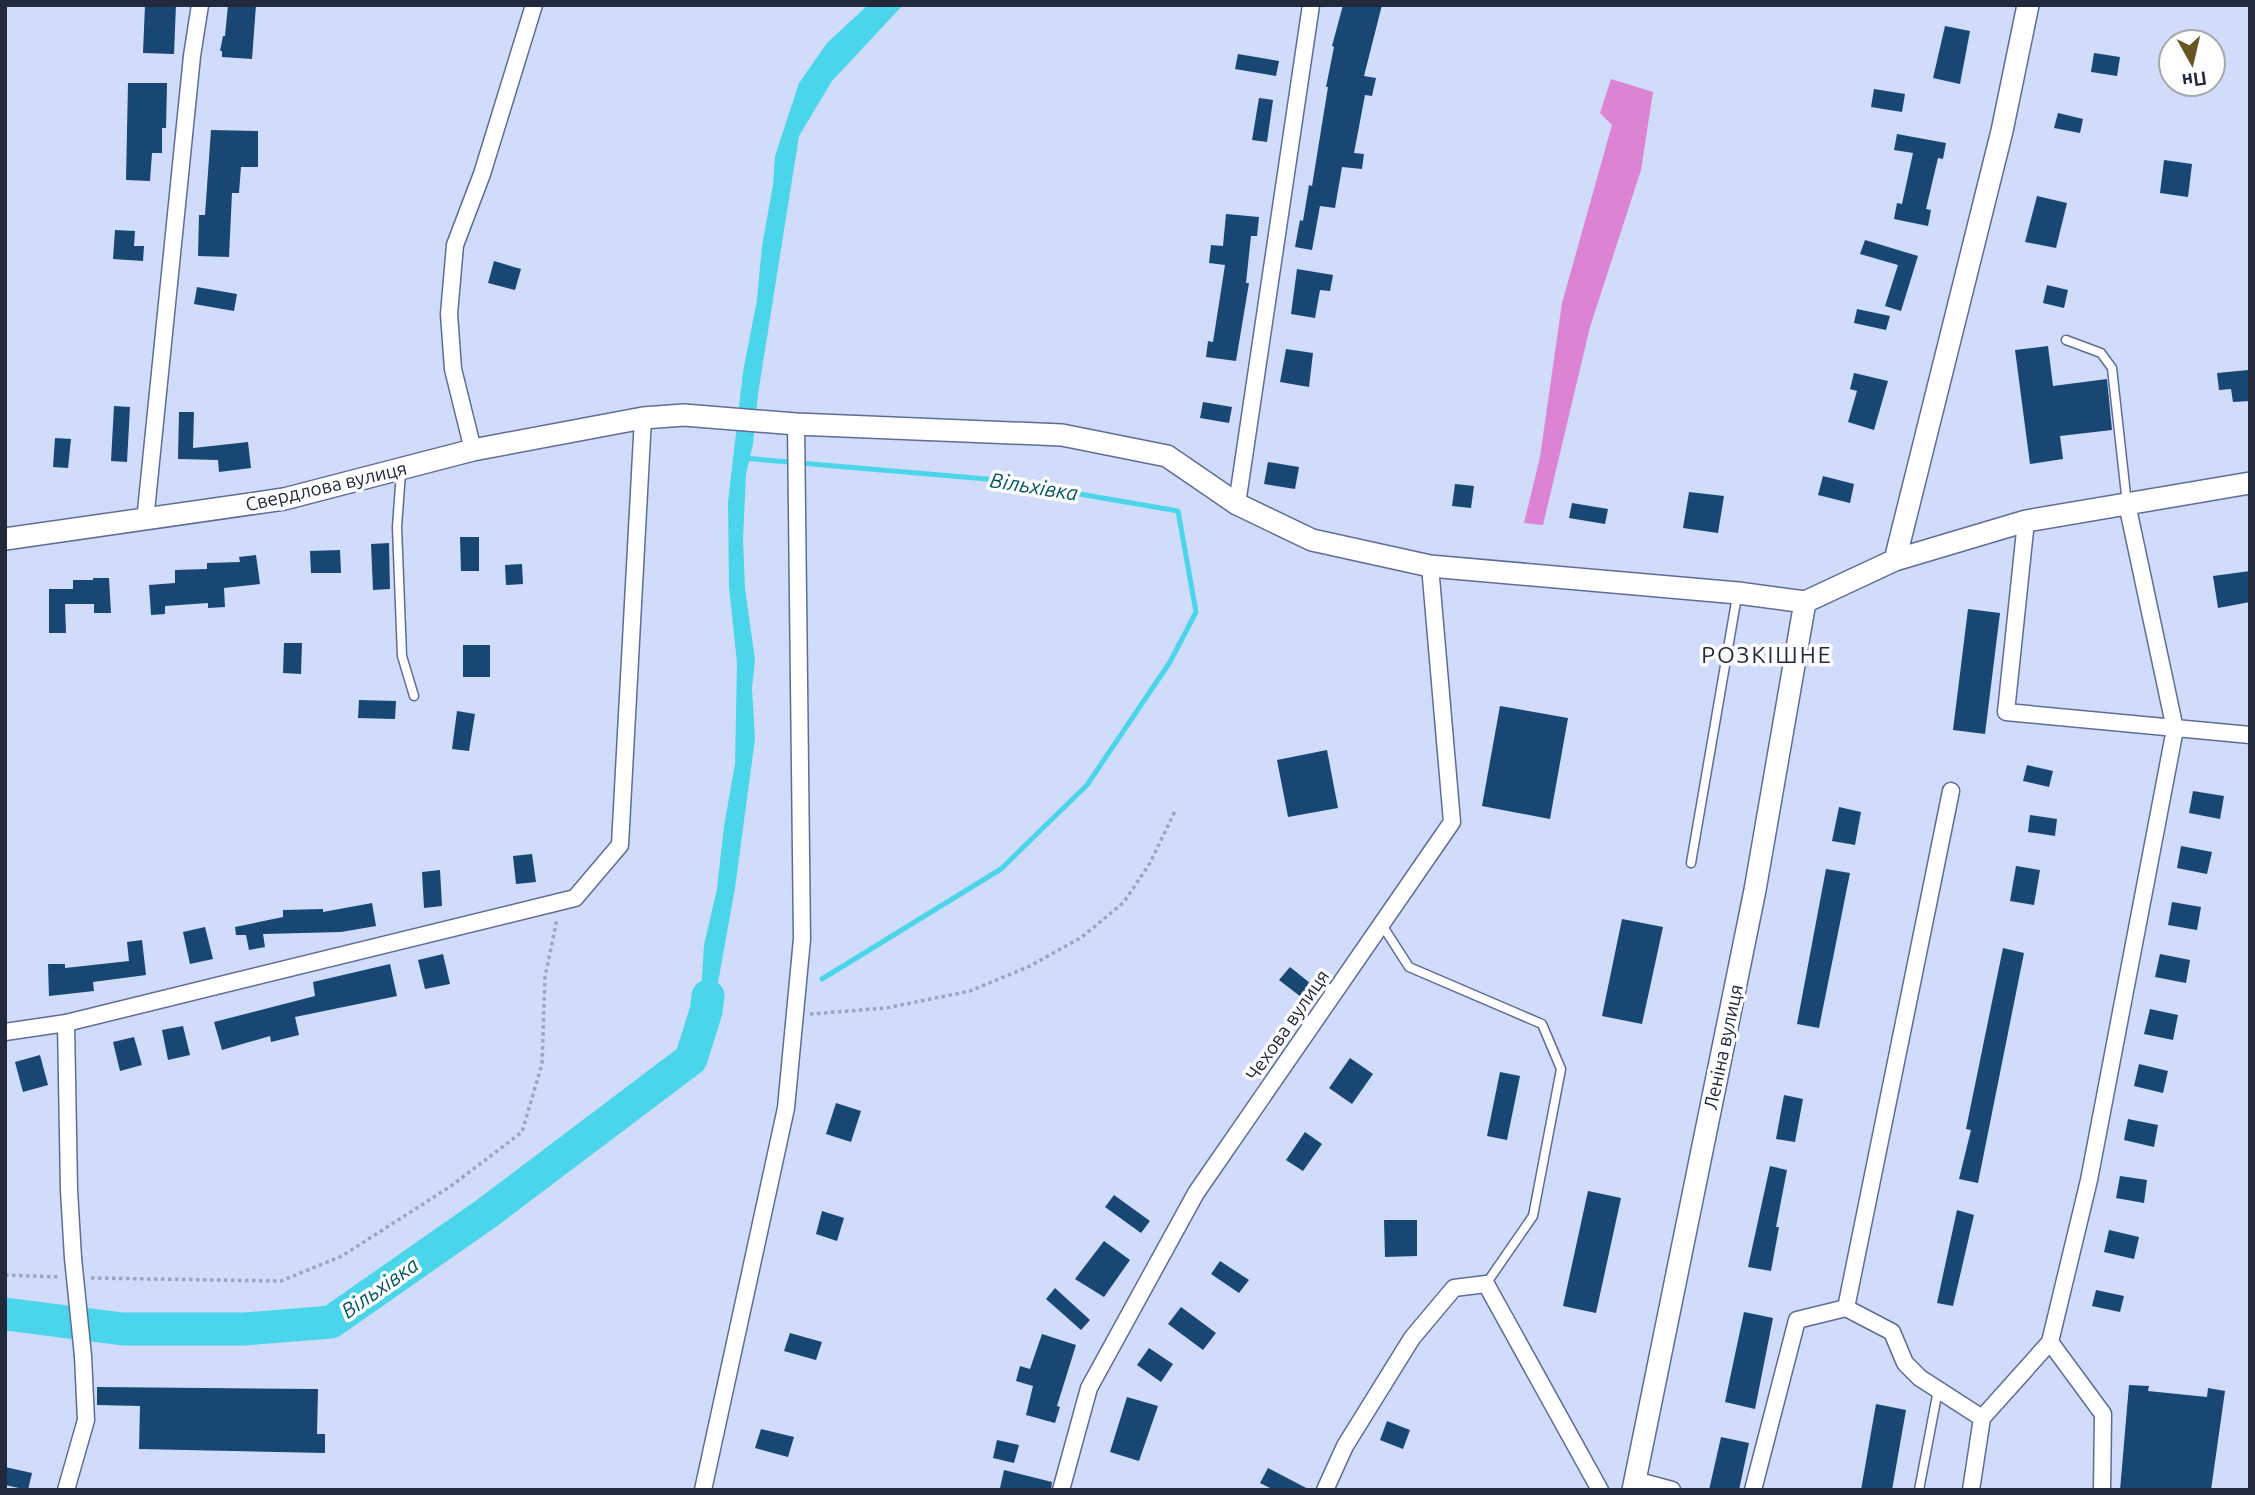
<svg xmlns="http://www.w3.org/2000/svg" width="2255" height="1495" font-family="Ubuntu,sans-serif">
	<rect width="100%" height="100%" fill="#d1dcfa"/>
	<path fill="#dd83d4" d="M1611,79L1653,92L1641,170L1590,327L1543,525L1524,523L1540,457L1562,303L1612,125L1600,113Z"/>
	<path fill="#4bd5eb" d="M868,5H903L832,81L799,136L758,394L753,444L746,474L743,539L745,588L755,660L752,688L755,739L735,888L712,1016L704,1043L692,1037L701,993L704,945L717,889L724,826L735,764L737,663L729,587L728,502L743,372L757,300L762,246L773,185L775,156L799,83L827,43Z
		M5,1301L59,1309L56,1326L5,1320Z"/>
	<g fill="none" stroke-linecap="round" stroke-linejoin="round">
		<path stroke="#4bd5eb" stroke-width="5" d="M743,458L998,480L1178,511L1196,612L1170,662L1087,785L1001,869L822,979"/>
		<path stroke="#4bd5eb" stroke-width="33" d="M5,1314L123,1329H244L331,1322L487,1213L691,1059L706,1011L708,996"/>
	</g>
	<path fill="#184773" d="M145,5H176L174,54L143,53Z
		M228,5H256L252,59L222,57V51H220L223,36H225Z
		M1343,5H1382L1364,76L1376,78L1372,96L1365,95L1354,153L1364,154L1362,169L1342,167L1335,208L1320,206L1312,250L1295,247L1300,220L1303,221L1309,185L1312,186L1328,87H1326L1334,47L1332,46Z
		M1945,26L1970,31L1960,84L1933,78Z
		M2094,53L2120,57L2117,76L2091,72Z
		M1238,54L1279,61L1276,76L1235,69Z
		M128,83H167L166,128H162V153H152L150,181L126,180Z
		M1874,89L1905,94L1902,112L1871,107Z
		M1259,98L1273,100L1267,142L1252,140Z
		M2058,113L2083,119L2080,133L2054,128Z
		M211,130L258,131V167H241L239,193H232L229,257L198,256L199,215H205Z
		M1897,134L1946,143L1943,159L1938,158L1926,209L1931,210L1928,226L1894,219L1897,203L1902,204L1913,153L1894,150Z
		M2164,160L2192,164L2188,197L2160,193Z
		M2037,196L2067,203L2056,248L2025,242Z
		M1226,214L1259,217L1257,236H1251L1246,283H1249L1236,361L1206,357L1208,341L1213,342L1225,265L1209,263L1211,245L1223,246Z
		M115,230L135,231L134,246H144L143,261L113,259Z
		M1865,240L1918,256L1901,311L1885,306L1898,265L1860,254Z
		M494,261L521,269L515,290L488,283Z
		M1297,269L1333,275L1330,291L1320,290L1315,318L1291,314Z
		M2047,285L2068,290L2064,308L2043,303Z
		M197,287L237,294L234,311L194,304Z
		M1857,309L1890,316L1886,330L1854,323Z
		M2048,346L2053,386L2107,379L2112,430L2060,436L2063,459L2030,464L2015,350Z
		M1286,349L1313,353L1309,387L1280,382Z
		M2248,370L2250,401L2233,402L2231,389L2219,390L2217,373Z
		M1854,373L1888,381L1874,430L1848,422L1857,391L1850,389Z
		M1203,402L1232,407L1229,423L1200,418Z
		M114,406L130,407L127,462L111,461Z
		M179,412H194L193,448L248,442L251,468L219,472L218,460L178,459Z
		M55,438L71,439L68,468L53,467Z
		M1268,462L1299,467L1295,489L1264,484Z
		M1823,476L1854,484L1850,503L1818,495Z
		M1455,484L1474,486L1471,508L1452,506Z
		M1689,492L1724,496L1718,533L1683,528Z
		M1572,503L1608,509L1605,524L1569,518Z
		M460,537H479V571H461Z
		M389,543L390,589L373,590L371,544Z
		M340,550L341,573H311L310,551Z
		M256,555L260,584L224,588L225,607L208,608V603L165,606V614L151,615L149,585L175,583V570L207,569V563L240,562L239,557Z
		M522,564L523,584L506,585L505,565Z
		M2250,571V602L2218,608L2213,576Z
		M93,578H109L111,613H94V604H65L66,633H49V589H73V580H93Z
		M1968,609L2000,613L1985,734L1953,730Z
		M284,643H302L301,674L283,673Z
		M463,645H490V677H463Z
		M359,700L396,701L395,719L358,718Z
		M1500,706L1568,718L1550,819L1482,806Z
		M457,711L475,714L469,751L452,749Z
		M1327,750L1338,808L1288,817L1277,760Z
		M2027,765L2053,771L2049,787L2023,781Z
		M2193,791L2224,796L2220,819L2189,813Z
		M1839,807L1861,812L1855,845L1832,841Z
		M2030,815L2057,819L2055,836L2028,832Z
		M2181,846L2212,852L2207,874L2177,868Z
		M532,854L536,882L516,884L513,856Z
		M2016,866L2040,870L2034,905L2010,901Z
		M1826,869L1850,873L1819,1028L1797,1024Z
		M440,870L442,906L424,908L422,872Z
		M2172,902L2201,907L2197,930L2168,925Z
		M372,903L376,926L341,932L263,934L265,947L249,950L246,935H236L235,927L283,917V910L323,909V912Z
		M1622,919L1663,927L1642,1024L1602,1016Z
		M205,927L213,959L190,964L183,932Z
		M142,940L146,975L93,982L94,991L49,996L48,964H65V968L129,961L127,942Z
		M2003,948L2024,953L1978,1183L1959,1179L1971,1130L1966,1129Z
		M443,954L450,984L425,989L418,960Z
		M2160,954L2190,960L2186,983L2155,977Z
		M390,964L397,996L295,1017L299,1035L271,1042L270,1036L222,1050L214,1022L315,996L313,982Z
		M1290,967L1315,987L1305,1000L1279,980Z
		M2150,1009L2178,1015L2173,1040L2144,1034Z
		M183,1026L190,1055L168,1060L162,1030Z
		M134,1037L142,1065L120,1071L113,1042Z
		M40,1055L48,1085L23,1092L15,1062Z
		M1350,1058L1373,1074L1352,1104L1329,1088Z
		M2139,1064L2168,1071L2163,1093L2134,1086Z
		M1500,1072L1520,1076L1507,1140L1487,1136Z
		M1784,1095L1803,1099L1795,1142L1776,1139Z
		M836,1103L861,1111L851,1142L826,1134Z
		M2128,1119L2158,1125L2154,1147L2124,1140Z
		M1305,1132L1322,1144L1303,1171L1286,1160Z
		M1770,1166L1787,1170L1776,1227H1779L1771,1271L1748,1267Z
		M2120,1176L2147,1180L2144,1203L2116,1198Z
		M1588,1191L1621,1198L1596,1313L1563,1306Z
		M1114,1195L1150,1221L1141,1233L1105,1207Z
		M1957,1210L1974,1215L1953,1306L1937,1303Z
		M822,1211L844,1218L837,1241L816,1234Z
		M1384,1220H1417V1256L1385,1257Z
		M2109,1230L2139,1237L2134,1259L2104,1252Z
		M1104,1241L1130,1260L1104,1297L1075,1279Z
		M1220,1261L1249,1280L1239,1293L1211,1274Z
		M1055,1288L1090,1320L1081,1330L1046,1299Z
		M2096,1290L2124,1296L2120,1312L2092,1306Z
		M1181,1307L1216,1333L1203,1350L1168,1324Z
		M1744,1312L1773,1318L1755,1409L1725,1402Z
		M790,1333L822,1342L816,1360L784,1351Z
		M1042,1334L1076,1345L1057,1406L1060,1407L1055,1423L1026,1415L1033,1386L1016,1381L1020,1366L1030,1369Z
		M1149,1348L1173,1364L1161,1382L1137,1365Z
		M2129,1385L2149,1386L2148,1391L2207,1397L2208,1388L2225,1391L2211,1490H2120Z
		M97,1387L318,1389L317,1434H325V1453L139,1449L140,1406L97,1405Z
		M1127,1397L1158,1406L1139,1461L1110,1452Z
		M1876,1404L1906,1410L1892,1490H1861Z
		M1387,1421L1410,1430L1403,1449L1380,1440Z
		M761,1429L794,1437L788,1457L755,1448Z
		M1721,1437L1749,1443L1739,1490H1709Z
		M997,1440L1019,1445L1014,1463L993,1458Z
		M5,1467L32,1473L28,1490L5,1485Z
		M1268,1468L1310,1490H1274L1260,1483Z
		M1004,1470L1052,1482L1051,1490H1009L1000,1488Z"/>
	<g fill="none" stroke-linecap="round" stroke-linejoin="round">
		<defs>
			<path id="lane" d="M2066,340L2101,353L2112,368L2127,504
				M401,472L397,527L402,656L414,696
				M1691,863L1737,596
				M1382,925L1409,967L1542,1024L1561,1069L1533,1216L1486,1284
				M1919,1490L1938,1390"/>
			<path id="street" d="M473,450L453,369L449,314L455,245L482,174L534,5
				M1237,504L1311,5
				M145,521L192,56L200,5
				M2026,521L2006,712L2250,735
				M66,1023L69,1190L73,1258
				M5,1032L66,1023L575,898L620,845L643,418
				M1846,1308L1892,1332L1905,1363L1920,1378L1982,1418
				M1635,1480L1672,1490
				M66,1490L86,1420L83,1356
				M703,1490L786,1108L802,939L796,424
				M1061,1490L1089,1388L1196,1193L1452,822L1430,566
				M1325,1490L1345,1446L1412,1338L1454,1288L1486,1284L1600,1490
				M1753,1490L1797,1320L1846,1308L1951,791
				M1971,1490L1982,1418L2050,1342
				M2102,1490L2103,1414L2050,1342L2089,1180L2175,729L2127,504"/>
			<path id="secondary" d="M5,539L284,499L473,450L643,418L684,415L796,424L1062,435L1167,456L1237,504L1312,540L1430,566L1738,593L1805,602L1895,560L2026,521L2250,483
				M1895,560L2002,131L2028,5
				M1633,1490L1755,890L1805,602"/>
		</defs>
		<use href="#lane" stroke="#5e6c98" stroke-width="11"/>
		<use href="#street" stroke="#5e6c98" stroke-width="19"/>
		<use href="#secondary" stroke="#5e6c98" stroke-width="24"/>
		<path stroke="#9ba5bf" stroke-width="3.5" stroke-dasharray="3.5 3.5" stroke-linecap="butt" d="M810,1014L886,1008L970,991L1030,966L1082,937L1124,902L1150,863L1176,809
			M5,1275L59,1277
			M91,1278L281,1281L342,1256L451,1186L522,1132L542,1064L545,977L557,919"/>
		<use href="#lane" stroke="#fff" stroke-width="8"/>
		<use href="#street" stroke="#fff" stroke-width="16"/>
		<use href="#secondary" stroke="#fff" stroke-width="21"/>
		<defs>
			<path id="street-bridge" d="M73,1258L83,1356"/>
		</defs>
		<use href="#street-bridge" stroke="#5e6c98" stroke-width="19" stroke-linecap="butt"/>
		<use href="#street-bridge" stroke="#fff" stroke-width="16"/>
	</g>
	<g text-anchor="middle" stroke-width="7" stroke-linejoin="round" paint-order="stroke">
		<g font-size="19" fill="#23293c" stroke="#fdfdfd">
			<text transform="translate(326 486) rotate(-13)" y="7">Свердлова вулиця</text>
			<text transform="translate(1287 1025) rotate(-55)" y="7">Чехова вулиця</text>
			<text transform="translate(1723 1047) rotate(-78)" y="7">Леніна вулиця</text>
		</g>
		<g font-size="21" font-style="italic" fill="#025763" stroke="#fdfdfd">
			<text transform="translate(1034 487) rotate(9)" y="7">Вільхівка</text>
			<text transform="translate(380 1288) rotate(-35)" y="7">Вільхівка</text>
		</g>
		<g font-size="23" letter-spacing="2" fill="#23293c" stroke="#fdfdfd">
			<text x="1767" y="663">РОЗКІШНЕ</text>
		</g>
	</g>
	<rect width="2255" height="1495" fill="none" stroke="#23293c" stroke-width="14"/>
	<g transform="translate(2192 63) rotate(172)"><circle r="33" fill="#fdfdfd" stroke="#a6a8b0" stroke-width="2"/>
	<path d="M0-5L12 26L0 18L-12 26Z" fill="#675624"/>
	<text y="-10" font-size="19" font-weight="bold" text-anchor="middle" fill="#23293c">Пн</text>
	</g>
</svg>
